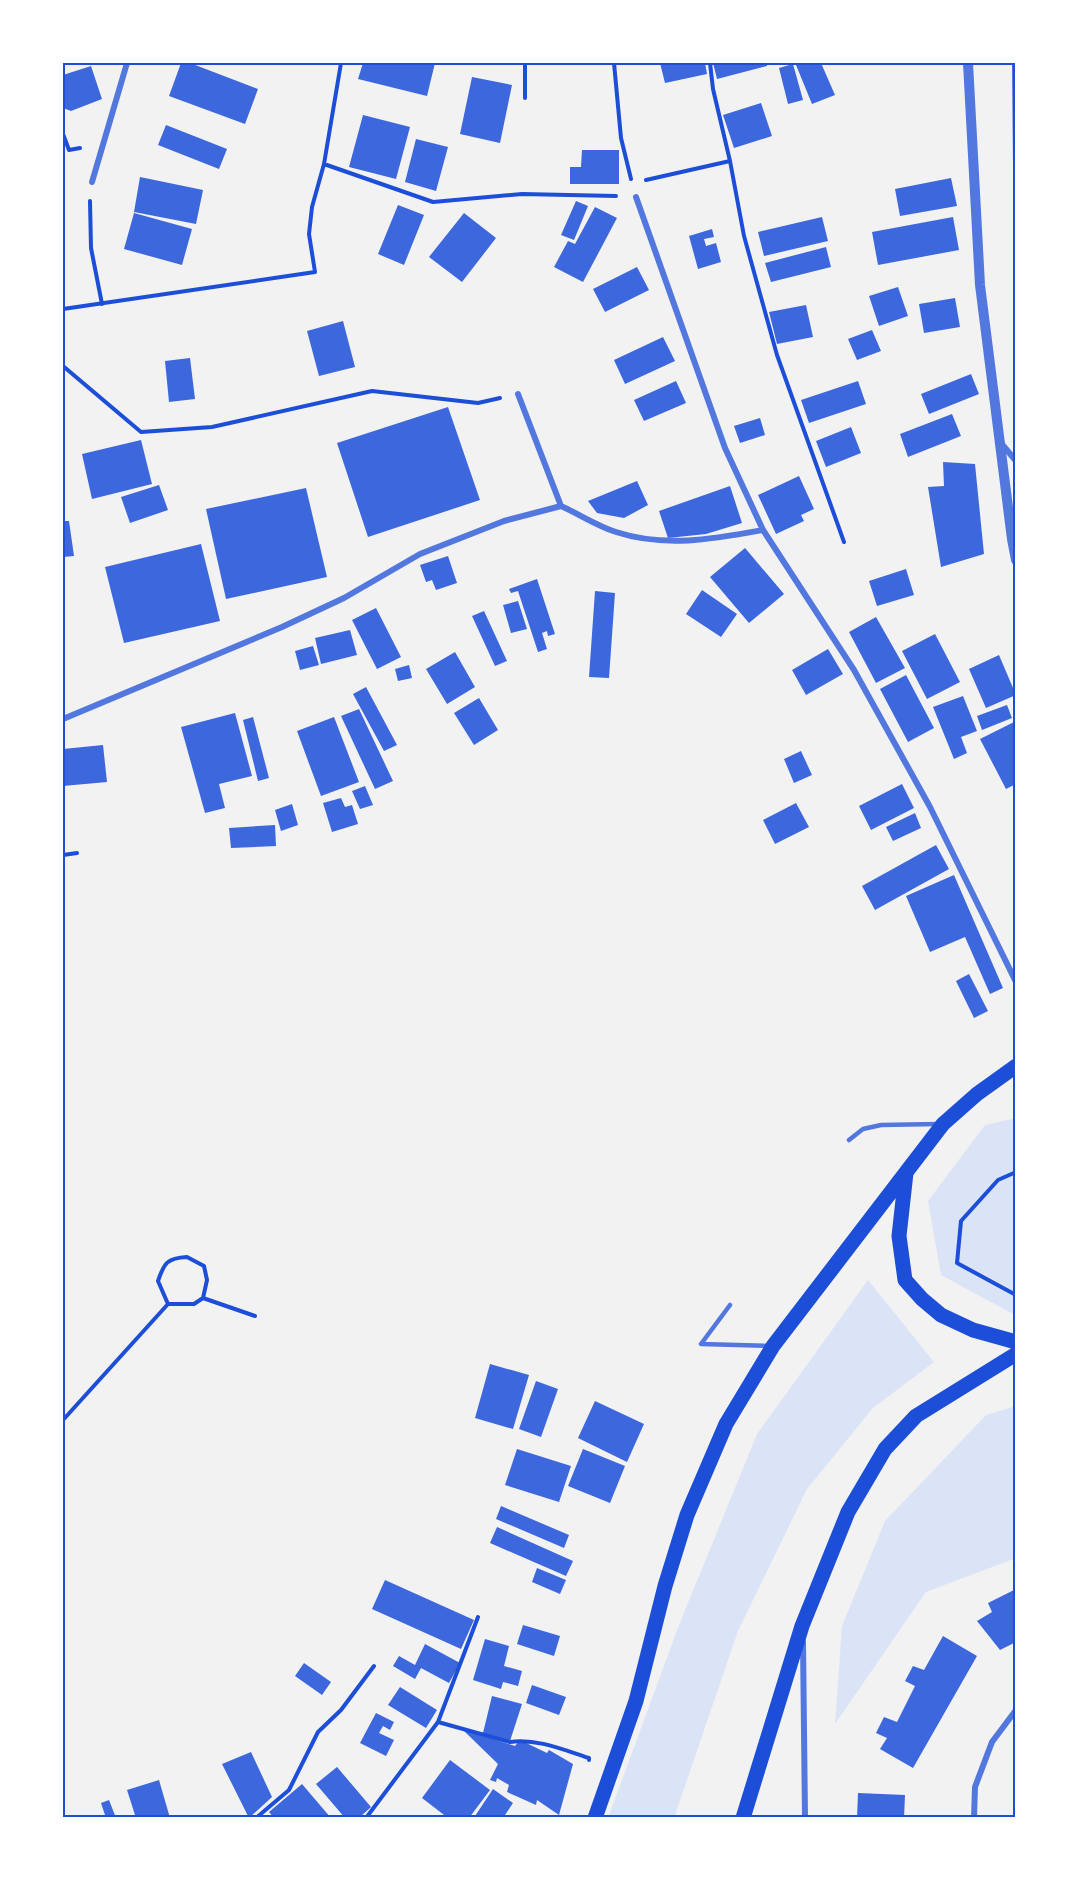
<svg xmlns="http://www.w3.org/2000/svg" width="1079" height="1881" font-family="Helvetica,sans-serif">
	<rect width="100%" height="100%" fill="#f2f2f2"/>
	<path fill="#dbe4f7" d="M1016,1118V1314L1015,1315L941,1275L928,1201L985,1125Z
		M868,1280L934,1362L873,1408L807,1489L738,1631L674,1818H608L679,1625L757,1434Z
		M1016,1406V1558L926,1592L835,1724L842,1626L885,1521L986,1415Z"/>
	<path fill="#3d67dc" d="M181,63H190L258,89L245,124L169,96Z
		M363,63H435L427,96L358,79Z
		M660,63H705L707,74L665,83Z
		M713,63H767V66L717,79Z
		M800,63H821L835,95L812,104L796,65Z
		M1012,63H1016V165H1013Z
		M793,64L803,100L788,104L779,68Z
		M91,66L102,99L71,111L63,108V75Z
		M472,77L512,85L500,143L460,134Z
		M761,103L772,136L734,148L723,115Z
		M363,115L410,127L396,179L349,167Z
		M166,125L227,149L219,169L158,145Z
		M416,139L448,147L436,191L405,182Z
		M582,150H619V184H570V167H581Z
		M140,177L203,190L196,224L134,212Z
		M951,178L957,206L900,216L895,189Z
		M576,201L588,206L574,240L561,235Z
		M398,205L424,215L404,265L378,254Z
		M595,207L617,218L583,282L554,267L568,241L575,244Z
		M134,213L192,229L182,265L124,249Z
		M464,213L496,238L462,282L429,257Z
		M822,217L828,241L764,256L758,232Z
		M953,217L959,250L878,265L872,232Z
		M712,229L714,237L704,239L706,246L716,243L721,262L698,269L689,236Z
		M826,247L831,267L771,282L765,263Z
		M637,267L649,290L605,312L593,289Z
		M898,287L908,316L879,326L869,296Z
		M955,298L960,327L924,333L919,304Z
		M806,305L813,337L777,344L769,312Z
		M343,321L355,367L319,376L307,331Z
		M872,330L881,351L857,360L848,339Z
		M663,337L675,361L625,384L614,360Z
		M190,358L195,399L169,402L165,361Z
		M971,374L979,394L929,414L921,394Z
		M676,381L686,403L644,421L634,400Z
		M858,381L866,404L809,423L801,400Z
		M448,407L480,500L368,537L337,443Z
		M952,414L961,436L908,457L900,434Z
		M760,418L765,435L740,443L734,426Z
		M851,427L861,453L826,467L816,441Z
		M141,440L152,484L92,499L82,454Z
		M943,462L975,464L984,554L941,567L928,487L944,486Z
		M799,476L814,509L801,515L804,521L776,534L758,495Z
		M637,481L648,505L624,518L597,513L588,501Z
		M159,485L168,510L130,523L121,497Z
		M730,486L742,523L706,534L668,538L659,511Z
		M306,488L327,577L226,599L206,509Z
		M63,521H69L74,556L63,557Z
		M201,544L220,621L124,643L105,567Z
		M745,548L784,594L749,623L710,577Z
		M448,556L457,583L436,590L432,580L426,582L420,565Z
		M906,569L914,595L877,606L869,581Z
		M537,579L555,634L548,636L547,631L542,633L547,649L538,652L518,591L511,593L509,589Z
		M702,590L737,614L721,637L686,614Z
		M595,591L615,593L609,678L589,677Z
		M518,601L527,629L511,633L503,605Z
		M376,608L401,657L377,669L352,620Z
		M484,611L507,661L495,666L472,616Z
		M876,617L905,668L876,683L849,632Z
		M350,630L357,655L321,664L315,638Z
		M935,634L960,682L927,699L902,651Z
		M313,646L319,665L300,670L295,651Z
		M828,649L843,674L806,695L792,670Z
		M455,652L475,687L447,704L426,669Z
		M999,655L1016,695L986,708L969,669Z
		M409,665L412,678L398,681L395,669Z
		M906,675L934,728L908,742L880,689Z
		M366,687L397,745L384,751L353,694Z
		M963,696L977,731L961,737L967,753L954,759L933,707Z
		M479,698L498,730L474,745L454,713Z
		M1007,705L1012,718L982,730L977,716Z
		M359,709L393,781L375,789L341,716Z
		M235,713L252,776L219,784L225,808L205,813L181,727Z
		M253,717L269,778L258,781L243,720Z
		M334,717L359,782L321,796L297,731Z
		M1016,721V760L1014,761L1016,765V784L1006,789L980,739Z
		M103,745L107,782L63,786V749Z
		M801,751L812,775L794,783L784,759Z
		M902,784L914,808L871,830L859,806Z
		M365,786L373,805L360,809L352,791Z
		M341,798L345,807L352,805L358,824L332,832L323,803Z
		M796,803L809,827L775,844L763,820Z
		M292,804L298,825L281,831L275,810Z
		M915,813L921,828L893,841L886,827Z
		M275,825L276,846L231,848L229,828Z
		M936,845L949,869L875,910L862,886Z
		M954,875L1003,988L990,994L965,937L930,952L906,896Z
		M969,974L988,1011L974,1018L956,981Z
		M490,1364L529,1375L513,1429L475,1418Z
		M536,1381L558,1389L541,1437L519,1429Z
		M595,1401L644,1424L627,1462L578,1438Z
		M517,1449L571,1466L559,1502L505,1485Z
		M583,1449L625,1466L610,1503L568,1486Z
		M501,1506L569,1535L564,1548L496,1519Z
		M497,1527L573,1561L566,1576L490,1543Z
		M537,1568L566,1580L560,1594L532,1582Z
		M385,1580L474,1620L461,1649L372,1609Z
		M1016,1589V1642L1000,1650L977,1621L992,1612L988,1603Z
		M523,1625L560,1636L554,1656L517,1644Z
		M943,1636L977,1656L913,1768L880,1749L887,1738L876,1733L884,1717L897,1722L915,1686L905,1681L913,1666L924,1670Z
		M485,1639L509,1646L504,1666L522,1671L518,1686L503,1682L501,1689L473,1680Z
		M425,1644L460,1663L449,1683L421,1668L415,1679L393,1666L399,1656L415,1665Z
		M304,1663L331,1682L322,1695L295,1676Z
		M532,1685L566,1697L559,1715L526,1703Z
		M400,1687L437,1710L426,1728L388,1705Z
		M492,1696L522,1704L510,1741L483,1733Z
		M376,1713L394,1722L390,1730L383,1726L379,1733L394,1740L386,1756L360,1743Z
		M462,1729L515,1746L520,1740L547,1753L549,1750L573,1764L559,1815L537,1800L536,1805L507,1792L509,1785L497,1778L496,1782L490,1780L498,1764Z
		M251,1752L272,1797L249,1818L222,1764Z
		M450,1760L490,1790L469,1818H448L422,1798Z
		M337,1767L371,1807L359,1818H345L316,1784Z
		M159,1780L170,1818H136L127,1790Z
		M302,1784L331,1818H274L269,1812Z
		M493,1789L513,1803L503,1818H479L475,1816Z
		M858,1793L905,1795L904,1818H857Z
		M109,1800L116,1818H106L101,1803Z"/>
	<g fill="none" stroke-linecap="round" stroke-linejoin="round">
		<path stroke="#1d4ed8" stroke-width="4" d="M525,63V98
			M614,63L621,138L631,179
			M710,63L713,89L730,161L744,236L777,355L844,542
			M63,134L69,150L80,148
			M324,164L433,202L522,194L616,196
			M646,180L730,161
			M90,201L91,248L102,304
			M63,309L315,272L309,234L312,207L324,164L341,63
			M63,366L141,432L212,427L372,391L478,403L500,398
			M63,855L77,853
			M1016,1172L998,1180L961,1221L957,1263L1016,1295
			M187,1257L204,1266L207,1280L203,1298L194,1304H168L158,1281C164,1263 167,1258 187,1257Z
			M203,1298L255,1316
			M63,1420L168,1304
			M438,1722L510,1742C536,1738 564,1750 589,1758V1760
			M256,1818L289,1790L318,1732L341,1710L374,1666
			M366,1818L438,1722L478,1617"/>
		<path stroke="#5277de" stroke-width="4.5" d="M849,1140L863,1129L881,1125L937,1124
			M730,1305L701,1344L770,1346"/>
		<path stroke="#5277de" stroke-width="6" d="M92,182L127,63
			M636,197L725,448L763,530L854,670L930,807L1016,982
			M518,394L561,506
			M1001,443L1016,461
			M63,719L282,627L344,598L420,554L504,521L561,506C579,514 597,526 616,532C665,548 713,539 763,530
			M803,1642L805,1818
			M974,1818L975,1787L992,1742L1016,1710"/>
		<path stroke="#5277de" stroke-width="10" d="M968,63L980,285L1012,539L1016,560"/>
		<path stroke="#1d4ed8" stroke-width="15" d="M906,1173L899,1236L905,1280L922,1299L941,1315L973,1330L1016,1342
			M595,1818L636,1701L665,1586L687,1515L726,1424L773,1346L943,1124L977,1094L1016,1066
			M743,1818L802,1626L848,1512L885,1449L916,1416L1016,1354"/>
	</g>
	<rect width="1079" height="1881" fill="none" stroke="#ffffff" stroke-width="129"/>
	<rect x="64" y="64" width="950" height="1752" fill="none" stroke="#1d4ed8" stroke-width="2"/>
</svg>
